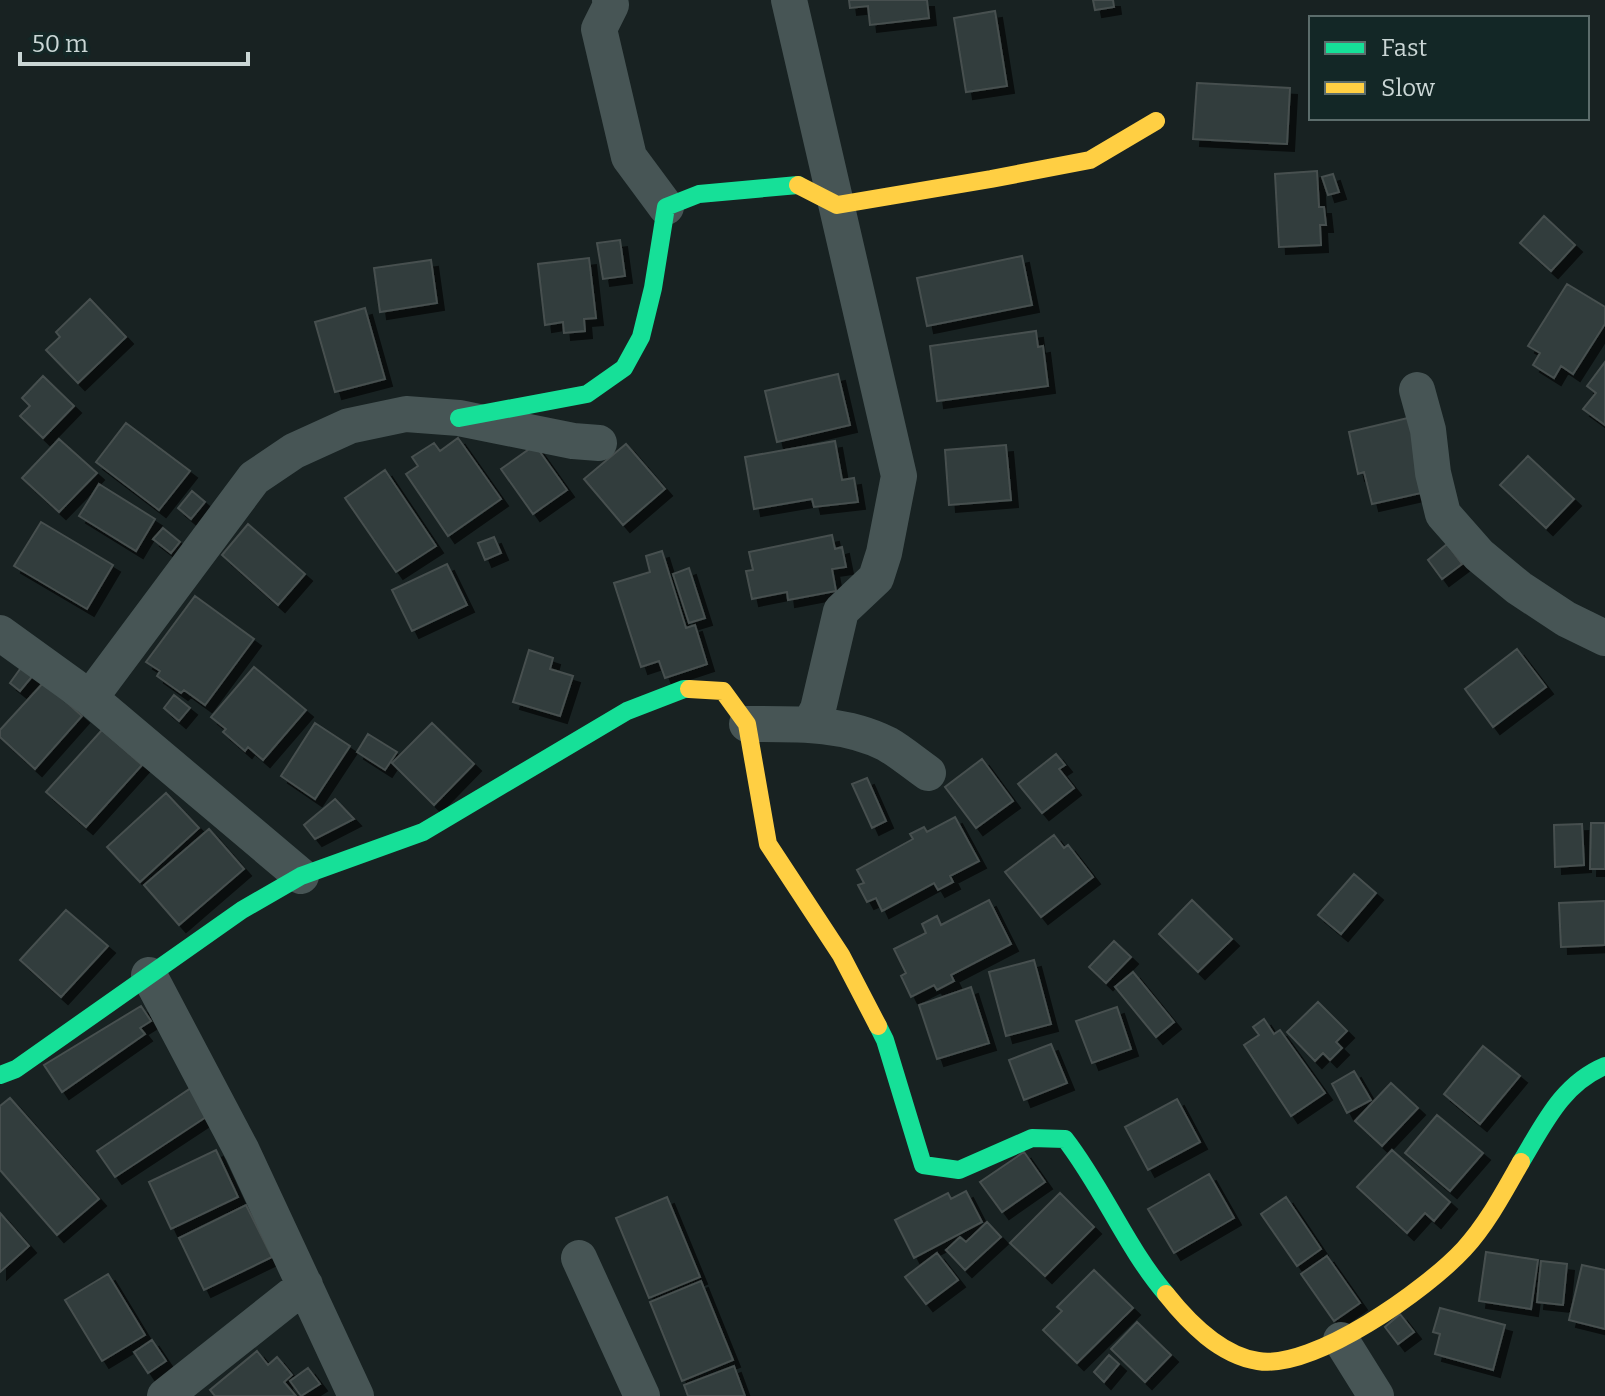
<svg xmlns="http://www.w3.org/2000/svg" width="1605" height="1396" font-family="Bitter,serif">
	<defs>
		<filter id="shadow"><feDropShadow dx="7" dy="7" stdDeviation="0" flood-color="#0009"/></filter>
	</defs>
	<rect width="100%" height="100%" fill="#182222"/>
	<path fill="#303c3c" stroke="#47504f" stroke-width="2" filter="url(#shadow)" d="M849,0H927L929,18L870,25L868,6L850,8Z
		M1093,0H1113L1114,7L1095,10Z
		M995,11L1007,86L966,92L954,18Z
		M1197,83L1290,88L1287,144L1193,139Z
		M1317,171L1319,207H1324L1326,225H1320L1321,245L1279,247L1275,174Z
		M1333,174L1339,192L1328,195L1322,177Z
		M1544,216L1575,245L1551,271L1520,243Z
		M620,240L625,276L603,279L597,243Z
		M1022,256L1032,305L927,326L917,278Z
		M589,258L596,318L584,319L585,331L564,333L563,322L545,325L538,264Z
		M431,260L437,303L380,312L374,268Z
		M1567,284L1605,307V324L1573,374L1561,366L1554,378L1533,365L1540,353L1528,346Z
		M90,299L126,337L78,383L46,350L60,337L56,332Z
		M365,308L385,379L335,392L315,322Z
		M1036,331L1038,347L1043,346L1048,386L937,401L930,346Z
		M1605,362V425L1583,409L1596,393L1587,386Z
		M838,374L850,425L777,442L765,391Z
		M43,376L74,406L43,438L20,416L30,406L22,398Z
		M1412,417L1421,493L1372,504L1364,472L1358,474L1349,432Z
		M126,423L190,471L159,510L96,462Z
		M458,438L501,499L448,536L406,474L418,466L412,457L434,443L440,451Z
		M59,439L97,473L59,512L22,478Z
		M835,441L842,480L854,478L858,502L814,507L812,499L754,509L745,457Z
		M626,444L665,489L623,525L584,479Z
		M535,445L567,490L533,514L501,469Z
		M1006,445L1011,500L949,505L945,450Z
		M1528,456L1574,499L1546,528L1500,485Z
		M385,470L436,546L396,572L345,498Z
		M99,484L155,519L136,551L79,516Z
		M192,491L205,502L191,519L178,508Z
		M41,522L113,565L87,609L14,566Z
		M248,524L305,574L278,605L222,555Z
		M163,528L180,542L171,553L153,539Z
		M832,535L835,549L842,547L846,567L832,569L836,591L788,600L787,592L752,599L746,571L753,570L749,552Z
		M494,537L501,553L485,560L478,543Z
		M1447,544L1462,564L1442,579L1428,560Z
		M662,551L686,628L695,625L707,664L665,678L659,661L641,667L614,583L650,572L646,556Z
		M447,564L467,605L412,631L392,590Z
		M689,568L705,618L689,623L673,574Z
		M195,596L254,639L205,705L184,690L181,693L157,676L160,671L146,662Z
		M1517,649L1546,687L1493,727L1465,689Z
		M529,650L553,658L550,669L573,676L560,716L513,702Z
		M28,658L39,668L20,691L10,683Z
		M254,667L306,710L263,760L248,747L245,751L223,732L226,729L211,717Z
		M44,682L82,716L35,769L0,737V730Z
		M174,695L190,708L179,721L164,708Z
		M315,723L350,746L315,799L281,776Z
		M432,723L474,764L434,805L392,763Z
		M102,730L142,765L86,827L46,792Z
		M368,734L397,752L385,770L357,752Z
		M1056,754L1065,765L1059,769L1074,788L1042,813L1018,784Z
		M982,759L1013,801L976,828L945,787Z
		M867,778L886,821L872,828L852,784Z
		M166,793L199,828L140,882L107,847Z
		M335,799L354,819L315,839L304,825Z
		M955,817L979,861L950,876L953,882L938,890L934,883L882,911L876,898L867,902L858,885L864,883L857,870L913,839L910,834L924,827L927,832Z
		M1591,823H1605V869H1590Z
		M1582,824L1584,865L1555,867L1554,825Z
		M209,829L244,869L179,925L144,885Z
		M1054,835L1064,848L1068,845L1093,877L1041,917L1005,872Z
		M1354,874L1376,893L1341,934L1318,915Z
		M989,900L1011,944L951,975L954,981L937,990L934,985L911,997L901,976L906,973L894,949L926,933L922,924L937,916L941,925Z
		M1192,900L1232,939L1198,972L1159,934Z
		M1605,901V945L1561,947L1559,903Z
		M66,910L108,946L61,997L20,960Z
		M1114,941L1131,957L1106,983L1089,967Z
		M1034,960L1051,1024L1006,1036L989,972Z
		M1133,972L1174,1022L1156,1037L1115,987Z
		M971,987L989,1043L937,1059L919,1005Z
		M1318,1002L1347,1031L1336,1042L1342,1048L1330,1060L1323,1053L1315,1061L1287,1032Z
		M141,1006L151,1021L140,1028L145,1034L62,1092L44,1065Z
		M1117,1007L1131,1049L1092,1063L1076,1021Z
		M1264,1019L1274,1034L1280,1030L1325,1093L1291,1116L1244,1045L1259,1035L1253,1027Z
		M1051,1044L1067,1083L1024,1100L1009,1060Z
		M1483,1046L1520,1076L1480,1124L1444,1094Z
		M1354,1071L1371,1100L1347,1113L1332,1084Z
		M1391,1083L1418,1108L1382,1146L1355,1121Z
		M191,1088L209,1115L115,1177L97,1151Z
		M10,1098L99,1199L57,1235L0,1170V1106Z
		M1177,1099L1200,1142L1148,1170L1125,1127Z
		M1437,1115L1483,1153L1450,1191L1405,1153Z
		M216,1150L238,1197L171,1229L149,1182Z
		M1392,1150L1450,1202L1434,1221L1425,1213L1407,1233L1357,1187Z
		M1024,1152L1045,1182L1002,1212L980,1182Z
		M1209,1174L1234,1218L1174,1253L1148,1209Z
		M966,1191L982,1222L914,1258L895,1220L948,1193L951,1199Z
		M1060,1193L1094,1227L1045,1276L1010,1243Z
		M667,1197L700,1277L649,1298L616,1218Z
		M1286,1197L1321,1249L1297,1266L1261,1214Z
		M246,1205L272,1257L204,1290L179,1238Z
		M0,1213L29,1246L0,1272Z
		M987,1222L1001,1237L965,1270L946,1250L960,1237L966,1242Z
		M1486,1252L1538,1260L1531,1309L1479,1301Z
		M937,1253L958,1280L926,1304L905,1277Z
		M1327,1256L1360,1303L1334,1321L1301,1274Z
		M1541,1261L1567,1264L1563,1305L1537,1302Z
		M1582,1265L1605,1270V1329L1569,1320Z
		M1094,1270L1133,1308L1077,1363L1043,1330L1062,1311L1057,1307Z
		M108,1274L145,1335L102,1361L65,1300Z
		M701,1281L733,1360L682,1381L650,1302Z
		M1440,1308L1505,1325L1493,1370L1435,1354L1440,1334L1433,1332Z
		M1400,1314L1414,1332L1398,1344L1385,1327Z
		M1137,1322L1171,1355L1145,1382L1111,1349Z
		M152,1340L166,1361L148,1373L134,1352Z
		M257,1351L268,1365L277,1357L292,1375L284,1382L296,1396H215L210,1390Z
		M1109,1355L1119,1364L1104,1382L1094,1372Z
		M734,1366L745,1396H688L684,1385Z
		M308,1368L320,1384L301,1396L290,1381Z"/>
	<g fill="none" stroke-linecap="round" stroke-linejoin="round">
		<path stroke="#475555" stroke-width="36" d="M610,0L611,5L599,29L629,157L666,207
			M789,0L899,476L884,553L876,578L841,611L818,709L810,724
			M1417,390L1428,430L1433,473L1443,514L1479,555L1519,588L1566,619L1605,638
			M0,633L90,698L301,876
			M90,698L254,478L294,451L349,426L406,414L459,418L573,441L599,443
			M747,724C794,724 844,722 887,744C901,752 915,764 928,773
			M149,975L242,1151L356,1396
			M579,1258L642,1396
			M1341,1340L1376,1396
			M165,1396L305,1285"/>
		<path stroke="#16e098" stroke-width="18" d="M459,418L587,394L624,368L641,337L653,288L666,207L699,194L798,185
			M878,1026L885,1040L923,1165L959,1170L1032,1138L1065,1139C1103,1188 1126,1247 1166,1294
			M0,1075L16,1069L242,910L301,876L423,832L627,711L684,689H689
			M1521,1162C1544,1124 1562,1084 1605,1066"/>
		<path stroke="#ffcf43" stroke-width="18" d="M798,185L837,205L991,179L1090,160L1156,121
			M689,689L723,691L747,724L768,844L841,955L878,1026
			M1166,1294C1189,1323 1220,1355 1258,1361C1314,1370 1427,1289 1464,1249C1487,1224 1504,1192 1521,1162"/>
	</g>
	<rect x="1309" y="16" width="280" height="104" fill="#132726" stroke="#5c6d6c" stroke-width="2"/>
	<rect x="1325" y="42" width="40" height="12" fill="#16e098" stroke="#5c6d6c" stroke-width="2"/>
	<text x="1381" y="56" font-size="24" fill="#cad6d5">Fast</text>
	<rect x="1325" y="82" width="40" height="12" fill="#ffcf43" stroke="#5c6d6c" stroke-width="2"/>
	<text x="1381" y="96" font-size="24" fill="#cad6d5">Slow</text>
	<path d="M20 52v12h228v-12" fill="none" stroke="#cad6d5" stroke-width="4"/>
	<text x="32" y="52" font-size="24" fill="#cad6d5" stroke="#132726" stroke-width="6" paint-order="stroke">50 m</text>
</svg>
